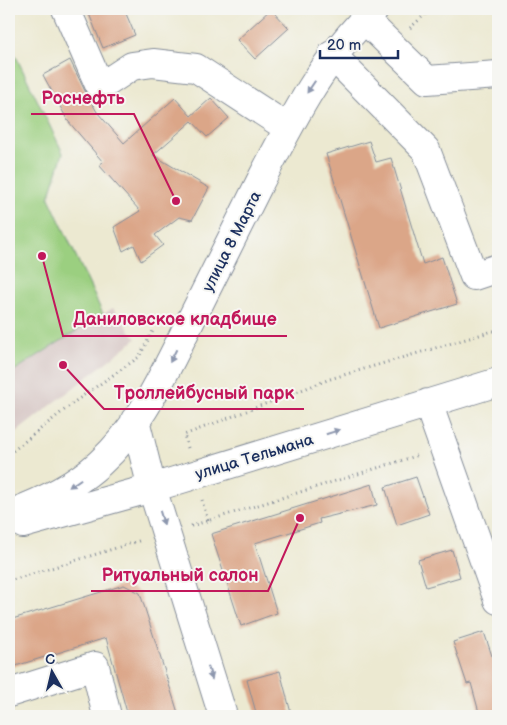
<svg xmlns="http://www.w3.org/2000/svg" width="507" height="725" font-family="'Balsamiq Sans',sans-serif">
	<rect width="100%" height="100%" fill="#f6f6f2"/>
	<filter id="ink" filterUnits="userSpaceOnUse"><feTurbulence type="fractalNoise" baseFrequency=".02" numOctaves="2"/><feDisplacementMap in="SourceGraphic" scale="10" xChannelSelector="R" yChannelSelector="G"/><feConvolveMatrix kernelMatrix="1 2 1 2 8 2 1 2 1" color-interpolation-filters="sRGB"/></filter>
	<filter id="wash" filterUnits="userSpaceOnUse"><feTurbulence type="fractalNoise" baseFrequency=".0096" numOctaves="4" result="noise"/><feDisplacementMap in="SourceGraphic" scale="20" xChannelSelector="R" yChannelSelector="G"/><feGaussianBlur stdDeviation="1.12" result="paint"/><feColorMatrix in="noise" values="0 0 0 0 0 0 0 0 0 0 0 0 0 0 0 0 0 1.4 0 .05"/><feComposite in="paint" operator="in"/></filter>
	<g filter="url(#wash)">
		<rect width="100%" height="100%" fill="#ece9d1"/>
		<path fill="#d1bfbe" d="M113,308L136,339L9,438V374Z"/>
		<path fill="#9bcf80" stroke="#5b7f6f" d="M9,42L63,153L49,198L103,314L9,374Z"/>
		<g id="blocks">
			<path fill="#dba688" d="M87,9H124L135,35L103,48Z
				M271,9L289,28L255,59L237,40Z
				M70,60L86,93L97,112L124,143L175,98L191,116L211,98L229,118L207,137L192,121L153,155L209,188L192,220L179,217L155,235L163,245L141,261L134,245L123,251L114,227L140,211L99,165L103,162L68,121L43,75Z
				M369,141L376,162L391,158L423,264L442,257L457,304L379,328L326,154Z
				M416,477L429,514L397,525L385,487Z
				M372,484L377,505L319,519L320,523L255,543L277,613L241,626L211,534Z
				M452,550L460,577L426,587L418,560Z
				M124,585L140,593L179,716H128L106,638L9,668V620Z
				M484,632L498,674V716H480L471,683L467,684L453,642Z
				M280,671L291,713L279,716H257L247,680Z"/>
		</g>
	</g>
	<g filter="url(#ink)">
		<use href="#blocks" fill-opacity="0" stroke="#848c98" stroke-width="1"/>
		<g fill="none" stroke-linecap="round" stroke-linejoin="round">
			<defs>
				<path id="minor" d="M66,9L100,87L132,66L153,63L196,68L288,128
					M364,19L427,80L498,75
					M332,55L426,150L474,276L498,268
					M428,403L498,600
					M135,420L152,488L223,716
					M9,514C42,502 74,487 100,463C140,427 162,377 186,330C210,281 235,233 259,184C292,120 322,59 375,9
					M23,524L152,488L498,382
					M9,693L95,666L107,716"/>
			</defs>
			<use href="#minor" stroke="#848c98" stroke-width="30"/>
			<path stroke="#848c98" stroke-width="3" stroke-dasharray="1 4" stroke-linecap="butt" d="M410,28L431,9
				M188,448L184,435L330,379L493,331H498
				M9,454L77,400L139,357L153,331
				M202,500L208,521
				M191,526L419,455
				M9,581L142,540"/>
			<use href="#minor" stroke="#fff" stroke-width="28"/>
		</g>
		<defs><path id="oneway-solid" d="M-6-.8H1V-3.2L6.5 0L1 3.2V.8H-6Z" transform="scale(1.25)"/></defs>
		<g fill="#8d97ae">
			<use href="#oneway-solid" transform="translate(311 87) rotate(124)"/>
			<use href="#oneway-solid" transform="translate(173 356) rotate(117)"/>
			<use href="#oneway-solid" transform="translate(333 432) rotate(-17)"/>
			<use href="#oneway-solid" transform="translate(75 483) rotate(145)"/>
			<use href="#oneway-solid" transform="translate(162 518) rotate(73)"/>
			<use href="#oneway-solid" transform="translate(210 673) rotate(73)"/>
		</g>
	</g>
	<g text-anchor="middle" stroke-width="4" stroke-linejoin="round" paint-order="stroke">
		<g font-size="16" fill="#1b2f5e" stroke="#f6f6f2">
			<text transform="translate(231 241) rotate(-63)" y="6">улица 8 Марта</text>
			<text transform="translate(254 456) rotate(-17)" y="6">улица Тельмана</text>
		</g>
	</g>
	<path fill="none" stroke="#c2185b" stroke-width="2" d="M176 201L134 114H31M42 256L63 336H287M63 365L104 409H304M300 518L268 591H91"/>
	<g fill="#c2185b" stroke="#f6f6f2" stroke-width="2">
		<circle cx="176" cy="201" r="5"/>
		<circle cx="42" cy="256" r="5"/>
		<circle cx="63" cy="365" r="5"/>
		<circle cx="300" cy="518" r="5"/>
	</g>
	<g font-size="18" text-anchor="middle" font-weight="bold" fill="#c2185b" stroke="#f6f6f2" stroke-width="4" stroke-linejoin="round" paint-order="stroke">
		<text x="83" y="104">Роснефть</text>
		<text x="175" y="325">Даниловское кладбище</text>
		<text x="204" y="399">Троллейбусный парк</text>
		<text x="180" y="581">Ритуальный салон</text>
	</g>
	<rect width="507" height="725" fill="none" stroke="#f6f6f2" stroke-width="30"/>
	<g transform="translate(52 672) rotate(352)" stroke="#f6f6f2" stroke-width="4" paint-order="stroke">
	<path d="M0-4L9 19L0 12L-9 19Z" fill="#1b2f5e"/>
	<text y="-8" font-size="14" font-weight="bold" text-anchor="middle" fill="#1b2f5e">С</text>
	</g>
	<path d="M320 50v8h78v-8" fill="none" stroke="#1b2f5e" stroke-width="2.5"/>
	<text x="327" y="50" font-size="15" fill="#1b2f5e" stroke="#f6f6f2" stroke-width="4" paint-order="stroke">20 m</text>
</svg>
